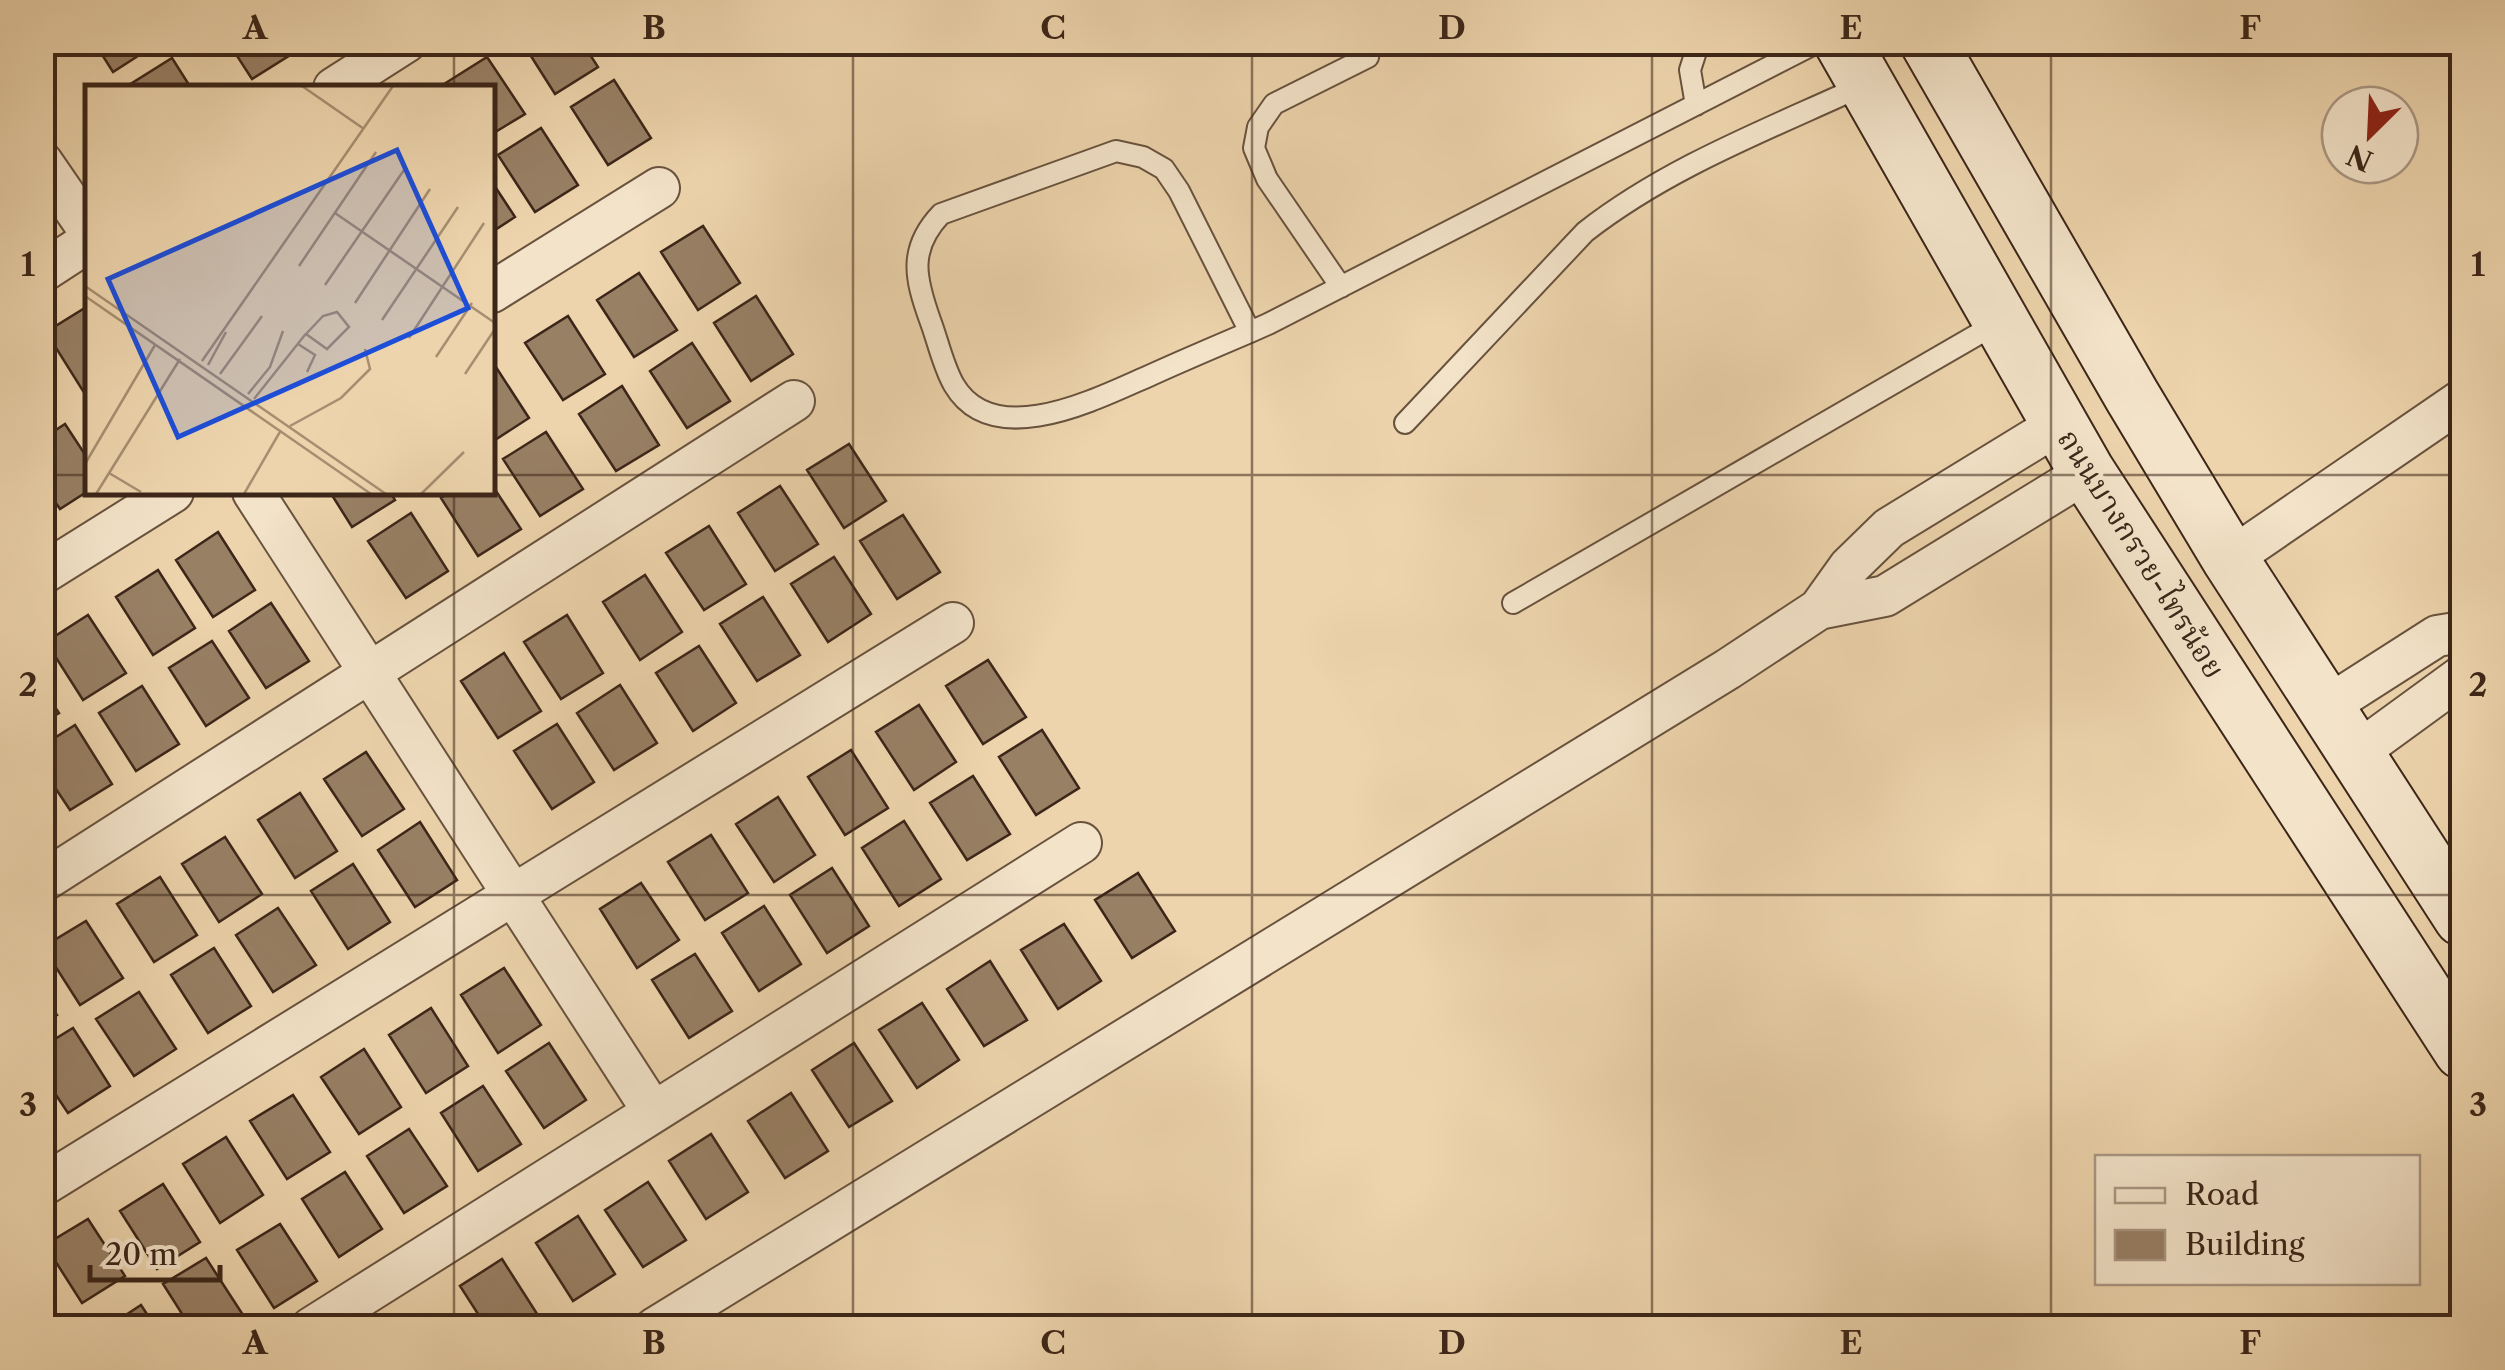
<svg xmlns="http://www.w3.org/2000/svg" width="2505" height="1370" font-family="'Libre Caslon Text','Noto Serif Thai',serif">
	<rect width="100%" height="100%" fill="#edd4ac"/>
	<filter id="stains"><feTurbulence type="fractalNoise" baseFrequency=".002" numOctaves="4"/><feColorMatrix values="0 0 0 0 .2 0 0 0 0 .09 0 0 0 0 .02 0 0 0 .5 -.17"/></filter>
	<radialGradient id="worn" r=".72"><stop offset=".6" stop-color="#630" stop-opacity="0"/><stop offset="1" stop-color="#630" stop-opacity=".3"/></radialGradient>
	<path fill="#988065" stroke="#3c2619" stroke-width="2.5" d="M94,42H154L155,45L113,72Z
		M228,42H289L295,52L252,79Z
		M522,42H582L598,67L555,94Z
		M487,57L525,114L492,134V88H447L444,84Z
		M172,58L191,88H131L129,85Z
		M614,80L651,138L608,165L571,107Z
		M541,128L578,185L535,212L498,155Z
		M492,182L515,217L492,232Z
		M703,226L740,283L698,310L661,252Z
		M639,273L677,330L634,357L597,300Z
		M756,296L793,354L751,381L714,323Z
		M88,306V387L83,391L46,332Z
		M568,316L605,374L563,400L525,343Z
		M692,343L730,401L687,428L650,371Z
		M492,361L529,418L492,442Z
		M622,386L659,445L616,471L579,414Z
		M65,424L88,459V491L60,509L42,483V439Z
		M546,432L583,489L540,516L503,459Z
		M849,444L886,501L844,528L807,470Z
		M492,485L521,529L478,556L441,498L450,492H492Z
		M780,486L818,544L775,571L738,513Z
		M330,492H390L395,500L352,527Z
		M411,513L448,571L406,598L368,541Z
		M903,515L940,572L897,599L860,541Z
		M709,526L746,584L704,610L666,553Z
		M218,532L255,590L213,617L176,560Z
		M834,557L871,614L828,642L791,584Z
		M158,570L195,628L153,655L116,597Z
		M645,575L682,632L640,660L603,602Z
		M763,597L800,655L757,681L720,624Z
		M271,603L309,661L266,688L229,631Z
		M88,615L126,673L83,700L46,642Z
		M567,615L603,673L561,699L524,642Z
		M212,641L249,698L206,726L169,668Z
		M699,646L736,703L693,731L656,673Z
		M504,653L541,711L498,738L461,681Z
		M988,660L1026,717L983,744L946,686Z
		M620,685L657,743L614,770L577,713Z
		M142,686L179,744L136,771L99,713Z
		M42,687L59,713L42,723Z
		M919,705L956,762L914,790L876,732Z
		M557,724L594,782L552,809L514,751Z
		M75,725L112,784L70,810L42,768V746Z
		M1042,730L1079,788L1036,815L999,757Z
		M851,750L888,808L845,835L808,777Z
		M366,752L404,809L362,836L324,779Z
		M973,776L1010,834L967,860L930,803Z
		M300,793L337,851L295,878L258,820Z
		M778,797L815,855L774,882L736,824Z
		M904,821L941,879L899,906L862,848Z
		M420,822L457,880L415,907L378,850Z
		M711,835L748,893L705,920L668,862Z
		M225,837L262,894L219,922L182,864Z
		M353,864L390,922L348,949L311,891Z
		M832,868L869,926L827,953L790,895Z
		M1138,873L1175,931L1132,958L1095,900Z
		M160,877L197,935L154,962L117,904Z
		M641,883L679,940L637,968L600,909Z
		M764,906L801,964L759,991L722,933Z
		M278,908L316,965L273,992L236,935Z
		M86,921L123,978L80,1005L43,947Z
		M1064,924L1101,981L1058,1009L1021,950Z
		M214,948L251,1006L208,1033L171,975Z
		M695,954L732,1011L689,1038L652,980Z
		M990,961L1027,1020L984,1046L947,989Z
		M504,968L541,1025L498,1053L461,995Z
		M139,992L176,1049L134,1076L96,1019Z
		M42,993L57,1015L42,1024Z
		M922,1003L959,1060L917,1088L879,1030Z
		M431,1008L468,1066L426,1093L389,1035Z
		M73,1028L110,1086L68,1113L42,1074V1047Z
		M549,1043L586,1100L544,1128L506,1071Z
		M854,1043L892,1101L849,1127L812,1070Z
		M364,1049L401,1107L359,1134L321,1077Z
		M483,1086L521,1144L478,1171L441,1113Z
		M791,1093L828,1151L785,1178L748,1121Z
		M293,1095L330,1152L287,1179L250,1121Z
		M409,1129L447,1186L404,1213L367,1156Z
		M711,1134L748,1192L706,1219L669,1161Z
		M226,1137L263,1195L220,1223L183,1164Z
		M345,1172L382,1229L339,1257L302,1199Z
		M648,1182L686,1240L643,1267L605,1210Z
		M163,1184L200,1242L157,1269L120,1211Z
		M578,1216L615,1274L573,1301L536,1243Z
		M88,1219L125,1276L82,1303L45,1245Z
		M280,1224L317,1281L274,1308L237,1250Z
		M206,1258L243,1315L223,1328H191L163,1284Z
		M502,1259L539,1317L522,1328H487L460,1286Z
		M141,1305L156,1328H106Z"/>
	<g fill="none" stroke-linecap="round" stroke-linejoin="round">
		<defs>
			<path id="lane" d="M1696,105L1690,70L1699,42
				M1341,287L1267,179L1254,148L1258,127L1274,104L1368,57
				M1250,332L1179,191L1164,169L1143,157L1116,151L941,214C908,249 915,278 930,320C938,341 943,366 954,385C994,453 1100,397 1151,375C1184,360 1217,346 1250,332L1268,324L1818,42
				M1405,423L1585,232C1668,167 1769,129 1864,85
				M1513,603L2001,321"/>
			<path id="street" d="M334,88L406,42
				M42,162L88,229
				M42,272L88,242
				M492,292L659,188
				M253,492L652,1110
				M2230,559L2462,400
				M42,574L173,492
				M1819,609L1885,596L2087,472
				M2326,707L2437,636L2462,632
				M2355,754L2462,676
				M42,882L794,401
				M42,1186L953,623
				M311,1328L1081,843
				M655,1328L1728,669L1819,609L1849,567L1889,528L2059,424"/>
			<path id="secondary" d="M1842,42L2087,472L2462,1051
				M1928,42L2132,396L2230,559L2462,918"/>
		</defs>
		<use href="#lane" stroke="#68523e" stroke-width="24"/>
		<use href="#street" stroke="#68523e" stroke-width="44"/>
		<use href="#secondary" stroke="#3c2619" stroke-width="59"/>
		<use href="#lane" stroke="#f3e3c9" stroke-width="20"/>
		<use href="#street" stroke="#f3e3c9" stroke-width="40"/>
		<use href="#secondary" stroke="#f3e3c9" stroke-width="55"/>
	</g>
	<path fill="none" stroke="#3c2619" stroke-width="2.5" stroke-opacity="0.55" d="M454,42V88M853,42V1328M1252,42V1328M1652,42V1328M2051,42V1328M42,475H88M492,475H2462M454,492V1328M42,895H2462"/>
	<g text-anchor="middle" stroke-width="9" stroke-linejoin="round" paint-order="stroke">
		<g font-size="30" fill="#3c2619" stroke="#f3e3c9">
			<text transform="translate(2141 554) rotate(58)" y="10">ถนนบางกรวย-ไทรน้อย</text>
		</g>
	</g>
	<g transform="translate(85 85)">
		<rect width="410" height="410" fill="#edd4ac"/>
		<path fill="none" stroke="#a68e71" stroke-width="2.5" d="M217,1L279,44M250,128L410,238M214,181L291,67M240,200L319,85M0,201L301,409M0,211L286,409M270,218L345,104M297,235L373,122M324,253L399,138M213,259L230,270L222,287M351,272L387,218M117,276L308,1M123,280L141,247M135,289L177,231M380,289L410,244M163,309L185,282L198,246M169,314L219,251L221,249L238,231L252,227L264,242L242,264L221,249M205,341L256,313L285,284L280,264M0,379L70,260M24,388L56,407M11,409L95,274M159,409L196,345M336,409L379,367"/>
		<path fill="#1d4ed8" fill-opacity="0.15" stroke="#1d4ed8" stroke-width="5" d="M312,65L383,223L93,352L23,194Z"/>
		<rect width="410" height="410" fill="none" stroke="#3c2619" stroke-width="5"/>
	</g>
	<rect width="2505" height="1370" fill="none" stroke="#edd4ac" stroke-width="110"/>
	<rect x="2095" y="1155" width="325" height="130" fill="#f3e3c9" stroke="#aa9783" stroke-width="2.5"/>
	<rect x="2115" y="1188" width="50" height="15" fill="#f3e3c9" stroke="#aa9783" stroke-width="2.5"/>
	<text x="2185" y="1205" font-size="30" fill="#3c2619">Road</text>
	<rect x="2115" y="1230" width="50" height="30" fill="#988065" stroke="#aa9783" stroke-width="2.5"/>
	<text x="2185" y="1255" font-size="30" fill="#3c2619">Building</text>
	<g transform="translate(2370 135) rotate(204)"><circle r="48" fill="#f3e3c9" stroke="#aa9783" stroke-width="2.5"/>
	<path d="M0-8L18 38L0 25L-18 38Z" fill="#8f2418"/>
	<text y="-15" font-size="28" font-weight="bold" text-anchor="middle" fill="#3c2619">N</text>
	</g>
	<path d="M90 1265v15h130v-15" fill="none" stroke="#3c2619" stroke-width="5"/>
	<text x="105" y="1265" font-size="30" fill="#3c2619" stroke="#f3e3c9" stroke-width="8" paint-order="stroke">20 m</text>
	<rect x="55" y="55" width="2395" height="1260" fill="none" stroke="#3c2619" stroke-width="4"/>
	<g font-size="32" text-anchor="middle" font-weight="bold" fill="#3c2619">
		<text x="255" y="39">A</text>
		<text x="654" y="39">B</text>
		<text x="1053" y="39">C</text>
		<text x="1452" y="39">D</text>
		<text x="1851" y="39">E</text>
		<text x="2250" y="39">F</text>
		<text x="28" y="276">1</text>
		<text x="2478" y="276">1</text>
		<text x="28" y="696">2</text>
		<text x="2478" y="696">2</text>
		<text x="28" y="1116">3</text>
		<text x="2478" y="1116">3</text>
		<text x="255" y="1354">A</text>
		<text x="654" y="1354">B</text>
		<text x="1053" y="1354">C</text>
		<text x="1452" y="1354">D</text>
		<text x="1851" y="1354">E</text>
		<text x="2250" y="1354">F</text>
	</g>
	<rect width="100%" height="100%" filter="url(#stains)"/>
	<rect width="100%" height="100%" fill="url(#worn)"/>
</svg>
